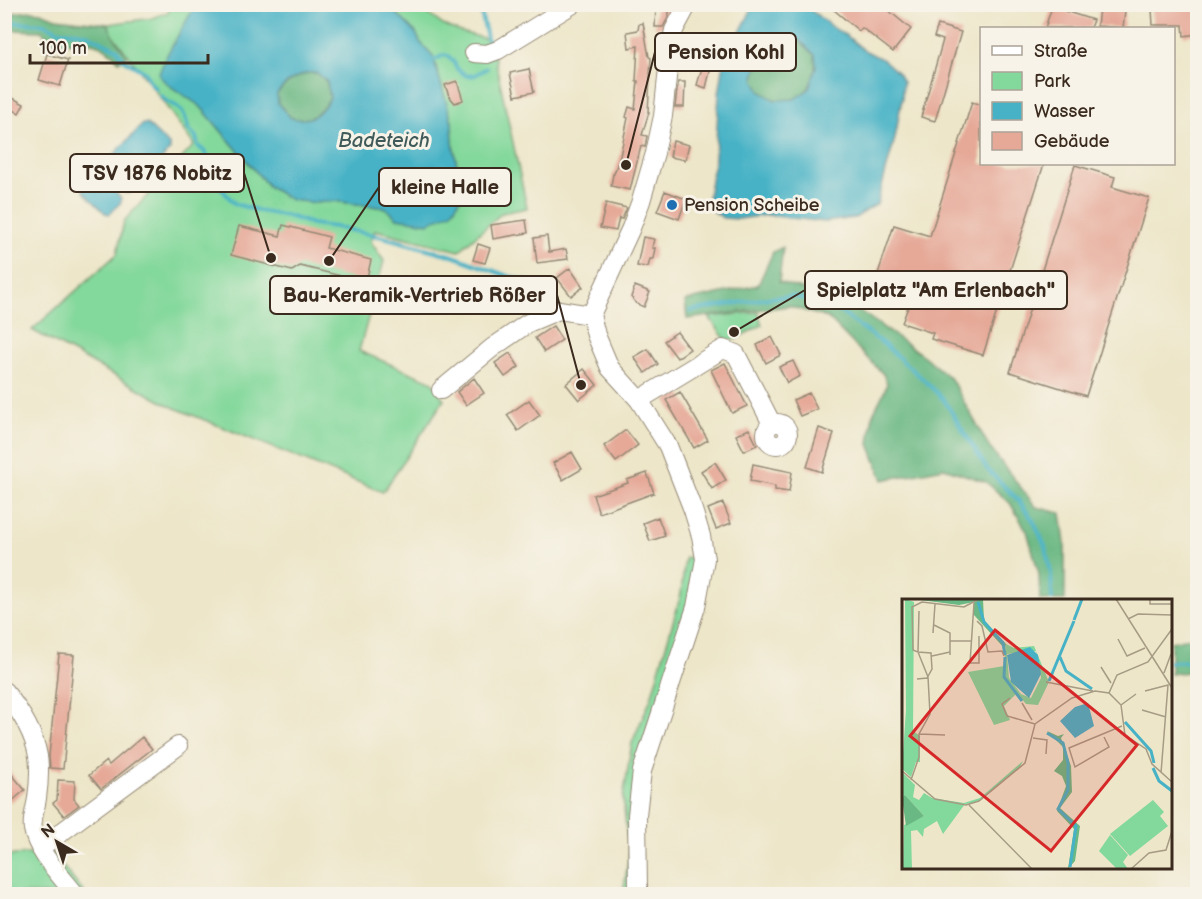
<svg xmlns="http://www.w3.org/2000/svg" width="1202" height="899" font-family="'Balsamiq Sans',sans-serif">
	<rect width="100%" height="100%" fill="#f7f3e8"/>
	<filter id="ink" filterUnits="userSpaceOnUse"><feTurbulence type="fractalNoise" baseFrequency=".0167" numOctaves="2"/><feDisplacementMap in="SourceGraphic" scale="12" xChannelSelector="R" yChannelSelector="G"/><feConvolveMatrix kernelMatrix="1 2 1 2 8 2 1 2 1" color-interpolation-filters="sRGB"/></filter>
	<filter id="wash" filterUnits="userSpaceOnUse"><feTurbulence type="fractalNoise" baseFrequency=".008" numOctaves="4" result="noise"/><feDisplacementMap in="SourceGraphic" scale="24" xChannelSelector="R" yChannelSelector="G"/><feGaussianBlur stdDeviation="1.35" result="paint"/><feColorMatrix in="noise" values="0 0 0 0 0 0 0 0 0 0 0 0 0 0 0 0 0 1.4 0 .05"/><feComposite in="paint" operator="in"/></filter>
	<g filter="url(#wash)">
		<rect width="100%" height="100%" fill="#ede6c9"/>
		<path fill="#83d89b" stroke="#5f815c" stroke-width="1.5" d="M173,5H196L167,55L159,73L160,77L170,86L200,106L269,187L315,203L334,201L386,208L397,218L462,196L453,142L452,122L433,56L420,42L416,33L388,5H416L443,25L461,32L491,40L527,208L502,213L459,251L375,230L371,242L384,261L359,351L433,382L444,400L383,492L170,406L32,330L117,254L124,221L194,145L148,81L114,37L108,24L153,18L168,12Z
			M758,312L762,325L733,340L725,339L709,317Z
			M699,556L693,599L651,727L630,894H623L629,855L623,798L632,743L651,698L681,594L685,558Z
			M51,852L85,894H5V856Z"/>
		<path fill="#6ab883" stroke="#527150" stroke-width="1.5" d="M32,11L41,12L56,18L108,24L114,37L127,55L119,61C100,38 84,42 56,43L41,31L11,30L5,31V14Z
			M781,39L799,40L815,55C816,66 815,78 809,87C801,103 771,105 760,91C758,88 756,82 754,78L757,66L767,48Z
			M308,73H317L327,82L330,98C318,115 312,122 291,118L278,103L277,94C284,83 295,77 308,73Z
			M783,247L779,282L850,304L925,357L951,379L990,448L1036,507L1061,513L1065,543V600H1040L1039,574L1027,531L1010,503L986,482L944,468L883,480L869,444L873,414L885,390L887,383L883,374L828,318L789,306L687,319L685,301L758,285L773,252Z
			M1192,637L1197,638V673L1187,672L1171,674V642Z"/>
		<path fill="#47b2c6" stroke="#416e72" stroke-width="1.5" fill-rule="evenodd" d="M196,4L388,5L416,33L420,42L433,56L452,122L453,142L462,196L452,212L428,223L397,218L386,208L334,201L315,203L291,200L269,187L200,106L170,86L160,77L159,73L167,55ZM307,73H317L327,82L330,98C319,115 312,122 291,118L278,103L277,94C284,83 295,77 307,73Z
			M754,5H803L812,11L832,27L847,36L864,50L884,60L898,73L903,82L902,98L895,138L877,204L855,218L825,222L767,215L739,219L723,218L713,211L708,198L715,157L719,94L724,63ZM781,39L799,40L815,55L816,67L809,89L794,99L775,100L761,92L754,78L757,66L767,48Z
			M143,124H147L170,146V150L130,193H125L102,171V167Z
			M98,175L121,198V202L110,214L105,213L83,191V187L94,176Z"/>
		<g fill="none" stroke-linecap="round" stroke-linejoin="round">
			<path stroke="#47b2c6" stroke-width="4" d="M479,4L489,46
				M4,22L45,24L59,31L77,32L89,35L117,49L123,59L146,73L149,81L156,89
				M434,60L444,55L448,56L453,61L457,69L467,76L475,75L487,68
				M161,96L166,101L176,106L182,111L185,117L189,130L196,137L198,146L204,151L208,158V164L216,174L218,185L235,204L260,211L288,216L312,224L335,227L383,237L450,255L505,275L529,282
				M690,311L768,298L792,296L812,301L840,312L881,342L923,379L944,400L987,469L1018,500L1033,520L1045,546L1051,573L1052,600
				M1170,662L1198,661"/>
		</g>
		<g id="blocks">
			<path fill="#e6a998" d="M827,4H893L888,10L911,29L893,52L862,28L859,31Z
				M1181,4H1197V34L1184,36L1183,25H1153L1152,9H1182Z
				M669,5V16L663,27H655L656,6Z
				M1052,7L1093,20L1090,28H1045Z
				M1099,8L1125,11L1123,28L1097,26Z
				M643,23L649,57L651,58L648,112H649L642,135L647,136L645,147L641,146L630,190L611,186L613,174H614L620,156L628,118L626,117L629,107L635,109L638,81H636L638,46L629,48L627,32L638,30L639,24Z
				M938,25L961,32L935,121L921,117L943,40L934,37Z
				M47,54L68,60L60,86L39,80Z
				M704,61L712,63L706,88L697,85Z
				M529,69L534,92L515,96L510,73Z
				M457,81L463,100L455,103L449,96L445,85Z
				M678,82H685L684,107H675Z
				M9,96L24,104L19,113L4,105Z
				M972,102L981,105V164H1044L983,355L931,339L933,333L902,323L908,307L871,295L894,225L930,236Z
				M673,141L689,145L685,160L670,157Z
				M1075,165L1115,177L1112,187L1149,198L1086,396L1010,372Z
				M665,191L686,199L679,219L657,211Z
				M606,203L627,208L622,219L619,218L616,231L600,228Z
				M526,220L528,233L493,239L491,225Z
				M283,225L329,237L326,248L371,260L366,282L300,266L292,271L231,255L239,226L280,236Z
				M547,236L549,252L566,249L568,259L537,263L534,238Z
				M643,237L654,239L652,248H655L653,259H650L648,267L637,266Z
				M478,244L490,248L485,263L473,260Z
				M570,268L583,287L571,296L557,278Z
				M635,286L650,292L644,307L637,304L631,297Z
				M553,326L562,340L544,352L535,338Z
				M677,332L690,349L677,358L664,341Z
				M772,337L781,355L766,363L757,345Z
				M648,349L658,364L645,373L634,357Z
				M510,353L519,367L505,377L495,363Z
				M793,361L800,376L787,383L779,367Z
				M725,363L747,406L732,413L711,370Z
				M584,369L597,385L579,400L566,384Z
				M474,378L484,393L466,405L457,392Z
				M680,392L708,440L694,448L666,400Z
				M809,393L817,409L800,416L793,400Z
				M529,400L540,415L518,431L507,415Z
				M819,428L834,433L822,472L807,467Z
				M749,429L757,445L744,451L736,435Z
				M626,430L638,445L616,462L604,446Z
				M572,452L582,469L563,480L553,463Z
				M715,462L726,480L712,489L701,471Z
				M753,464L792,472L789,492L775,490V486L750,481Z
				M647,473L654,493L599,513L593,495L628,483L627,480Z
				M723,503L731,523L716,529L708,509Z
				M658,517L665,536L650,541L643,523Z
				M59,654L74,655L63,769L50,768L49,756Z
				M142,737L152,749L101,789L89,775L106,761L109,765Z
				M4,765L25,790L11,802L4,794Z
				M58,780L75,781L74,799L79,805L64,816L53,803L57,800Z"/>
		</g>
	</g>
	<g filter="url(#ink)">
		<use href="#blocks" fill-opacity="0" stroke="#948874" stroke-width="1.5"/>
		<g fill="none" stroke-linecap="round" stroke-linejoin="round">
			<defs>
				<path id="minor" d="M474,53L487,54L498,50L573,4
					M441,390L492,348L528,323L559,310L591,315
					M639,400L723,349L736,354L772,424
					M766 434a11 11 0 1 1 22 0a11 11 0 1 1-22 0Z
					M4,691C19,709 34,733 38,756C40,770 39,784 37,798C36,807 31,820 33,829C37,852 61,876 75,894
					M40,848L178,746
					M637,894L638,887L637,815L642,771L696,607L705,559L701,536L693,510L668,446L639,400L610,368L596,335L591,315L631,228L641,201L655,153L663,116L670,49L674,30L688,4"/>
			</defs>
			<use href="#minor" stroke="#948874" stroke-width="20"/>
			<use href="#minor" stroke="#fff" stroke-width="18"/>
		</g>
	</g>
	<circle fill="#1f6fb2" stroke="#f7f3e8" stroke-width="2" cx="672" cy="205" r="6"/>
	<g text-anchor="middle" stroke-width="6" stroke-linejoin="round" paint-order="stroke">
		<g font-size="18" fill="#3b2a1e" stroke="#f7f3e8" text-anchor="start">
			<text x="684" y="211">Pension Scheibe</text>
		</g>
		<g font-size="20" font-style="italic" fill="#3f5a59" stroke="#f7f3e8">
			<text x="384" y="147">Badeteich</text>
		</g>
	</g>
	<g transform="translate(902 599)">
		<rect width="270" height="270" fill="#ede6c9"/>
		<path d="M3,0L12,3L11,132L18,137V163H14L9,178L0,170L4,111ZM104,45L112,49L132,47L147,83L136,106L124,105L115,94L102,107L108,121L92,126L66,73L102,67ZM134,52L139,79L129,99L119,95L107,79L105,55ZM121,162L118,168L78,201L72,204L63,205L41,235L35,222L22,230L21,238L15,231L9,232L10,270H1L2,226L22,217L3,196L0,206V173L13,186L11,198L17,201L22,194L30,199L62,204L78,199ZM251,201L262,213L258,217L266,227L228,257L208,235ZM208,236L226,256L221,263L226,270L214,269L197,252Z" fill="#83d89b" fill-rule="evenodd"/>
		<path d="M11,0H81L82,21L104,45L103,50L72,16V3L57,6ZM145,132L156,137L162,135L159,139L169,167L170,193L158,209L178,227L173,262L166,270L172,230L155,212L164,187L160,177L152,172L161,161V148ZM3,196L22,217L4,227L0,199Z" fill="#6ab883"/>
		<path d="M128,48L136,56L139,75L127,99L109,83L105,56ZM186,104L192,127L173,139L158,122L173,108Z" fill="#47b2c6"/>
		<path fill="none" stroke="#47b2c6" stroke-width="3" d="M76,3L82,23L101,44L103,56M172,21L180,0M103,58L102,78L120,102M158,58L164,72L190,90M147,82L172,22M223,123L249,152L252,164M145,134L161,144L166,164V191L156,210L174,227L168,268M251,169L257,182L270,192"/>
		<path fill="none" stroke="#a69b85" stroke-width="1.5" d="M214,0L270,89M248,0V5H270M72,4L68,64H77V37M226,20L236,15L270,16M75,22L80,27L86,53L100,52L102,57M32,26L48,34V56M31,34L33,5M216,40L225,57L243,49M48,42H69M30,57L48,53M199,68L209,84M262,74L269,55M15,80L25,79L30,70L29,54L16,53L17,12M144,83L191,92M243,92L266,86L259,174M207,94L215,76L246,63L270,30M108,99L100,105L105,117L133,125M120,104L130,121M219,106L234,95M240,111L264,118M17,135L43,136M202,138L207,148L173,168L167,149L220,127M131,139L145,141L144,155M0,172L33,200L64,206L77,202L123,164L133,125L170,99L193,92L207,94L219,106L223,136L244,150L250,165L270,183M9,181L17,158V135L28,115L26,78L16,53L11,51L10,8L20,3L62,8L77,0M67,206L130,270M229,270L247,254L264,251L270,232"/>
		<path fill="#d62828" fill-opacity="0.15" stroke="#d62828" stroke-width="3" d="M93,31L235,146L149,252L8,137Z"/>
		<rect width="270" height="270" fill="none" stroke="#3b2a1e" stroke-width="3"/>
	</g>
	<path fill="none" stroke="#3b2a1e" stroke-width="2" d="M626 165L655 52M271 258L244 173M329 261L379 187M734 332L805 290M581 385L557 295"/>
	<g fill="#3b2a1e" stroke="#f7f3e8" stroke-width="2">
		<circle cx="626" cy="165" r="6"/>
		<circle cx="271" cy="258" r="6"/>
		<circle cx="329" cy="261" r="6"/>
		<circle cx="734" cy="332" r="6"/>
		<circle cx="581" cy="385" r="6"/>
	</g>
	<g fill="#f7f3e8" stroke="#3b2a1e" stroke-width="2">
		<rect x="655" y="33" width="141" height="38" rx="6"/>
		<rect x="70" y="154" width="174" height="38" rx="6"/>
		<rect x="379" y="168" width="132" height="38" rx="6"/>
		<rect x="805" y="271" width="262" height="38" rx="6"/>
		<rect x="270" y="276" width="287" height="38" rx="6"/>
	</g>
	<g font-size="20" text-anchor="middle" font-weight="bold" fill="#3b2a1e">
		<text x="726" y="59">Pension Kohl</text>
		<text x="157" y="180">TSV 1876 Nobitz</text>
		<text x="445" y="194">kleine Halle</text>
		<text x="936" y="297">Spielplatz "Am Erlenbach"</text>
		<text x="414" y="302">Bau-Keramik-Vertrieb Rößer</text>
	</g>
	<rect width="1202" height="899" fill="none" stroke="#f7f3e8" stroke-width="24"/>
	<rect x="980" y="27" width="195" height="138" fill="#f7f3e8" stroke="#aca397" stroke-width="1.5"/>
	<rect x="992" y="46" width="30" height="9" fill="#ffffff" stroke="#aca397" stroke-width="1.5"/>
	<text x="1034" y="57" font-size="18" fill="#3b2a1e">Straße</text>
	<rect x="992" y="72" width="30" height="18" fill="#83d89b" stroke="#aca397" stroke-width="1.5"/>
	<text x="1034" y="87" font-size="18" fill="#3b2a1e">Park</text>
	<rect x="992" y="102" width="30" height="18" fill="#47b2c6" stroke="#aca397" stroke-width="1.5"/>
	<text x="1034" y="117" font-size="18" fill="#3b2a1e">Wasser</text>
	<rect x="992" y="132" width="30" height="18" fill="#e6a998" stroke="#aca397" stroke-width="1.5"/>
	<text x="1034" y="147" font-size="18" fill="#3b2a1e">Gebäude</text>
	<g transform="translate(57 842) rotate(321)" stroke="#f7f3e8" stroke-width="4.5" paint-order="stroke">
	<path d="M0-4.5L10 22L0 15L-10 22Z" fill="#3b2a1e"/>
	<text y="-9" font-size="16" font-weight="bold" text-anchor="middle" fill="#3b2a1e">N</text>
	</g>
	<path d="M30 54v9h178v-9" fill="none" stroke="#3b2a1e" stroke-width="3"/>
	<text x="39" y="54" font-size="18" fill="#3b2a1e" stroke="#f7f3e8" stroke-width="4.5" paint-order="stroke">100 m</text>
</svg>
